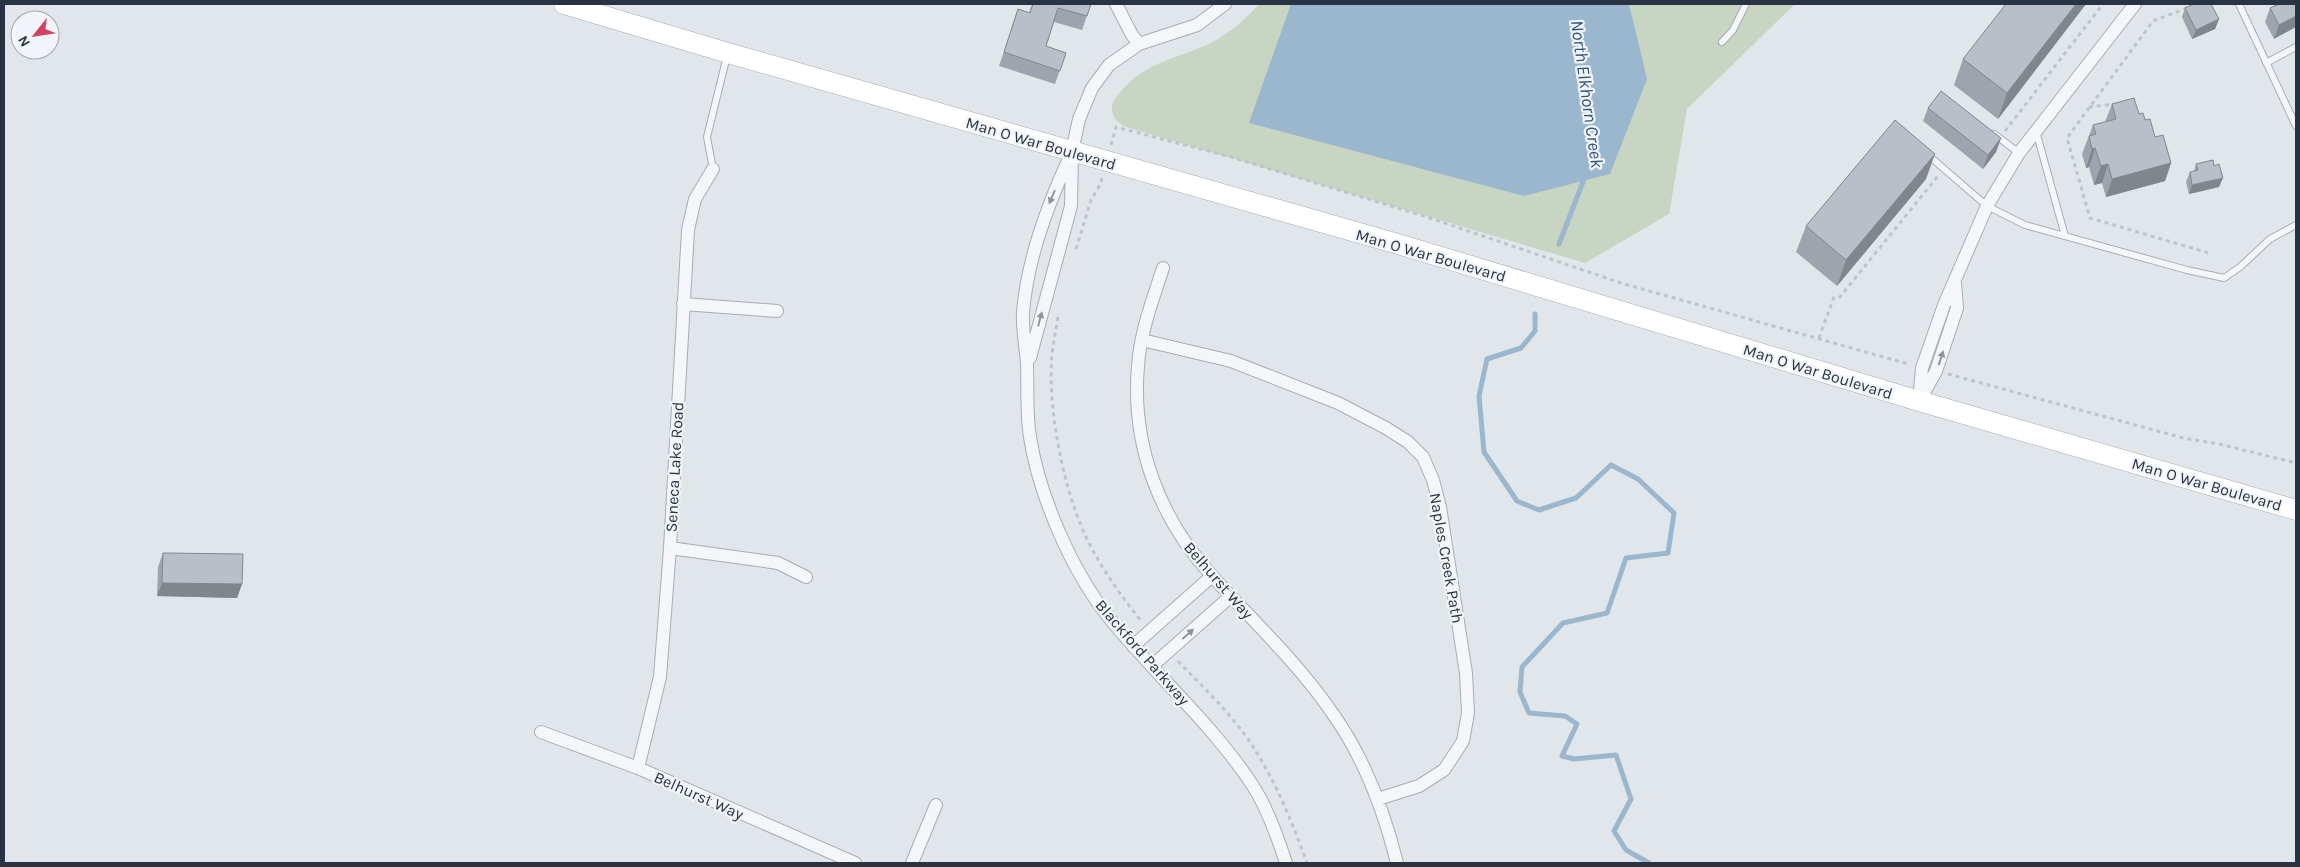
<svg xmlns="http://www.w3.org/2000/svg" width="2300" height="867" font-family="Karla,sans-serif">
	<rect width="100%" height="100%" fill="#e1e6eb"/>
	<path fill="#c8d5c2" d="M1259,4H1795L1687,109L1669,214L1585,263L1126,127C1118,123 1113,118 1112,110C1111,101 1117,96 1122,90C1148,59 1185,58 1218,39C1234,29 1247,18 1259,4Z"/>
	<path fill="#9ab7cd" d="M1291,4H1629L1647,79L1610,174L1524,196L1249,123Z"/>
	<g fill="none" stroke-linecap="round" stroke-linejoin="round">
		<path stroke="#9ab7cd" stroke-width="5" d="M1559,244L1586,174
			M1535,314V331L1521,348L1487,359L1479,396L1484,452L1517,501L1539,510L1576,498L1611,465L1638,479L1674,513L1668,553L1626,558L1607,613L1563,623L1522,667L1520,692L1529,713L1565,716L1577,724L1562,756L1574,759L1616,755L1631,799L1614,831L1626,850L1649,863"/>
		<defs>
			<path id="lane" d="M2239,4L2296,126
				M1722,42L1733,30L1746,4
				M2266,63L2296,47
				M2036,131L2065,236
				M1994,134L2019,153
				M1928,155L1987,206L2025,225L2187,270L2224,278L2240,267L2270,239L2296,225
				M713,169L707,137L727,56"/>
			<path id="street" d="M1116,4L1132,35L1139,44
				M1072,152C1049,201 1027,259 1023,313C1022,329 1026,348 1027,365C1028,389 1026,413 1030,437C1039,495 1071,569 1107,615C1154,674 1212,723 1253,786C1268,809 1278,838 1286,863
				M1163,268C1153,299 1140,333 1138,366C1131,445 1160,520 1213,577C1254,622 1299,664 1333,714C1365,759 1384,811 1397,863
				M683,304L777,311
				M1142,340L1231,361L1338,403L1386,428L1408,442L1423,457L1433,480L1440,507L1466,673L1468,713L1463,741L1444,770L1419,786L1378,799
				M1030,358L1071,206L1072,152L1079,119L1092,88L1109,65L1139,44L1197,25L1225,4
				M1921,398L1936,371L1957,308L1955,283
				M1919,401L1922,368L1944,305L1987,206L2019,153L2135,4
				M670,548L778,563L806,577
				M1133,646L1212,576
				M1152,666L1231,596
				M541,732L638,768L855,863
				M638,768L660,677L670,548L688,230L695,199L713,169
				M912,863L936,805"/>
			<path id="primary" d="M564,4L728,53L1398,244L1919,401L2296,510"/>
		</defs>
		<use href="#lane" stroke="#a6adb6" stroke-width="8"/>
		<use href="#street" stroke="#a6adb6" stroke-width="14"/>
		<use href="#primary" stroke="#a0abb7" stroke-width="21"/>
		<path stroke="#bfc4ca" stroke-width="3" stroke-dasharray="4 4" stroke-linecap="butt" d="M2187,8L2153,21L2067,138L2090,218L2209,253
			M2089,107L2115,104
			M2005,131L2103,4
			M1111,145L1116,127L1231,157L1430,218L1621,283L1908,364
			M1076,249L1091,200L1100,185L1102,178
			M1839,298L1938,176
			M1058,317C1056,330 1053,342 1052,355C1047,413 1066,506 1096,556C1109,579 1125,601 1142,622
			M1819,338L1835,294
			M1948,374L2183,438L2219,444L2296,463
			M1178,661C1201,685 1226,709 1245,735C1273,774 1291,819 1307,863"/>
		<use href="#lane" stroke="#f4f6f9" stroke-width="6"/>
		<use href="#street" stroke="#f4f6f9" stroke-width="12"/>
		<use href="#primary" stroke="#fff" stroke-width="20"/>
	</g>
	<path fill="#9ea4ad" d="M1032,4H1091L1082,30L1054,22L1046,46L1066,53L1055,84L999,66L1018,9L1029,13Z
		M2086,4L1998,119L1954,85L1963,59Z
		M2296,4L2274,39L2265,22L2270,8Z
		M2185,8L2219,19L2215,29L2192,39L2182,17Z
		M2112,104L2139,114L2145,120L2171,163L2165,181L2106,197L2102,183L2094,185L2089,167L2086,168L2082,154L2093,125L2105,122Z
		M1928,108L2001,138L1996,152L1983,169L1923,121Z
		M2196,164L2219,187L2189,194L2186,182L2190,172L2194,171Z
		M1926,179L1837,286L1796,252L1806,226Z
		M163,553L242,584L237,598L157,596L158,567Z"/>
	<path fill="#81868d" d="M2076,4H2086L1998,119L2007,93Z
		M2296,16V27L2274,39L2279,25Z
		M2219,19L2215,29L2192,39L2196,30Z
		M2001,138L1996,152L1983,169L1988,155Z
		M2095,148L2089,167L2086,168L2092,149Z
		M1935,154L1926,179L1837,286L1846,260Z
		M2171,163L2165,181L2106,197L2112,179Z
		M2108,164L2102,183L2094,185L2101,166Z
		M2223,178L2219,187L2189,194L2192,185Z
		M162,583L242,584L237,598L157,596Z"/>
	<path fill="#b8bfc9" stroke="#81868d" d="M1033,4H1091L1087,16L1058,8L1046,46L1066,53L1060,71L1004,52L1018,9L1030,13Z
		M2006,4H2076L2007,93L1963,59Z
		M2194,4H2211L2219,19L2196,30L2185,8Z
		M2279,4H2296V16L2279,25L2270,8Z
		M1941,91L2001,138L1988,155L1928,108Z
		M2134,98L2139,114L2143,113L2145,120L2150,119L2155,137L2163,135L2171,163L2112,179L2108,164L2101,166L2095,148L2092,149L2089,136L2096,134L2093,125L2116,119L2112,104Z
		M1895,120L1935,154L1846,260L1806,226Z
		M2213,160L2214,166L2219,164L2223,178L2192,185L2190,172L2198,170L2196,164Z
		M163,553L243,554L242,584L162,583Z"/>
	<defs><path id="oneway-solid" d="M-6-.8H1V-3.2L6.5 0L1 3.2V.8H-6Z" transform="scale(1.25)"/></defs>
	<g fill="#8e959e">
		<use href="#oneway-solid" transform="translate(1052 197) rotate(113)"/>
		<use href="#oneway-solid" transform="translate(1040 319) rotate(-75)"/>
		<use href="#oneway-solid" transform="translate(1941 358) rotate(-72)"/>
		<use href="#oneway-solid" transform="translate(1188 634) rotate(-42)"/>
	</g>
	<g text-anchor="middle" stroke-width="4.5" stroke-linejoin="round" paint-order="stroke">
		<g font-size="16" fill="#283444" stroke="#f1f4f8">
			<text transform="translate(1041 143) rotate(16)" y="6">Man O War Boulevard</text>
			<text transform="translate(1431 255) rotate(16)" y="6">Man O War Boulevard</text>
			<text transform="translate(1818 371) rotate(17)" y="6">Man O War Boulevard</text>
			<text transform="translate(674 467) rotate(-87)" y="6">Seneca Lake Road</text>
			<text transform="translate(2207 484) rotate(16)" y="6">Man O War Boulevard</text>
			<text transform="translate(1447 558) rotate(80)" y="6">Naples Creek Path</text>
			<text transform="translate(1219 580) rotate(49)" y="6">Belhurst Way</text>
			<text transform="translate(1143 652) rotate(49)" y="6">Blackford Parkway</text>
			<text transform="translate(699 795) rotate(24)" y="6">Belhurst Way</text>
		</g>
		<g font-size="18" font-style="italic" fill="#30577a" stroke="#f1f4f8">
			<text transform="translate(1587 94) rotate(82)" y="6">North Elkhorn Creek</text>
		</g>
	</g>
	<rect width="2300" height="867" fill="none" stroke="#283444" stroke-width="10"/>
	<g transform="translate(35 35) rotate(240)"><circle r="24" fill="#f1f4f8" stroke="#a1a7b0"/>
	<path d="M0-4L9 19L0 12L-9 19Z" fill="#d64062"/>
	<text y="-8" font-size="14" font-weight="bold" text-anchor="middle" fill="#283444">N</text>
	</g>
</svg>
